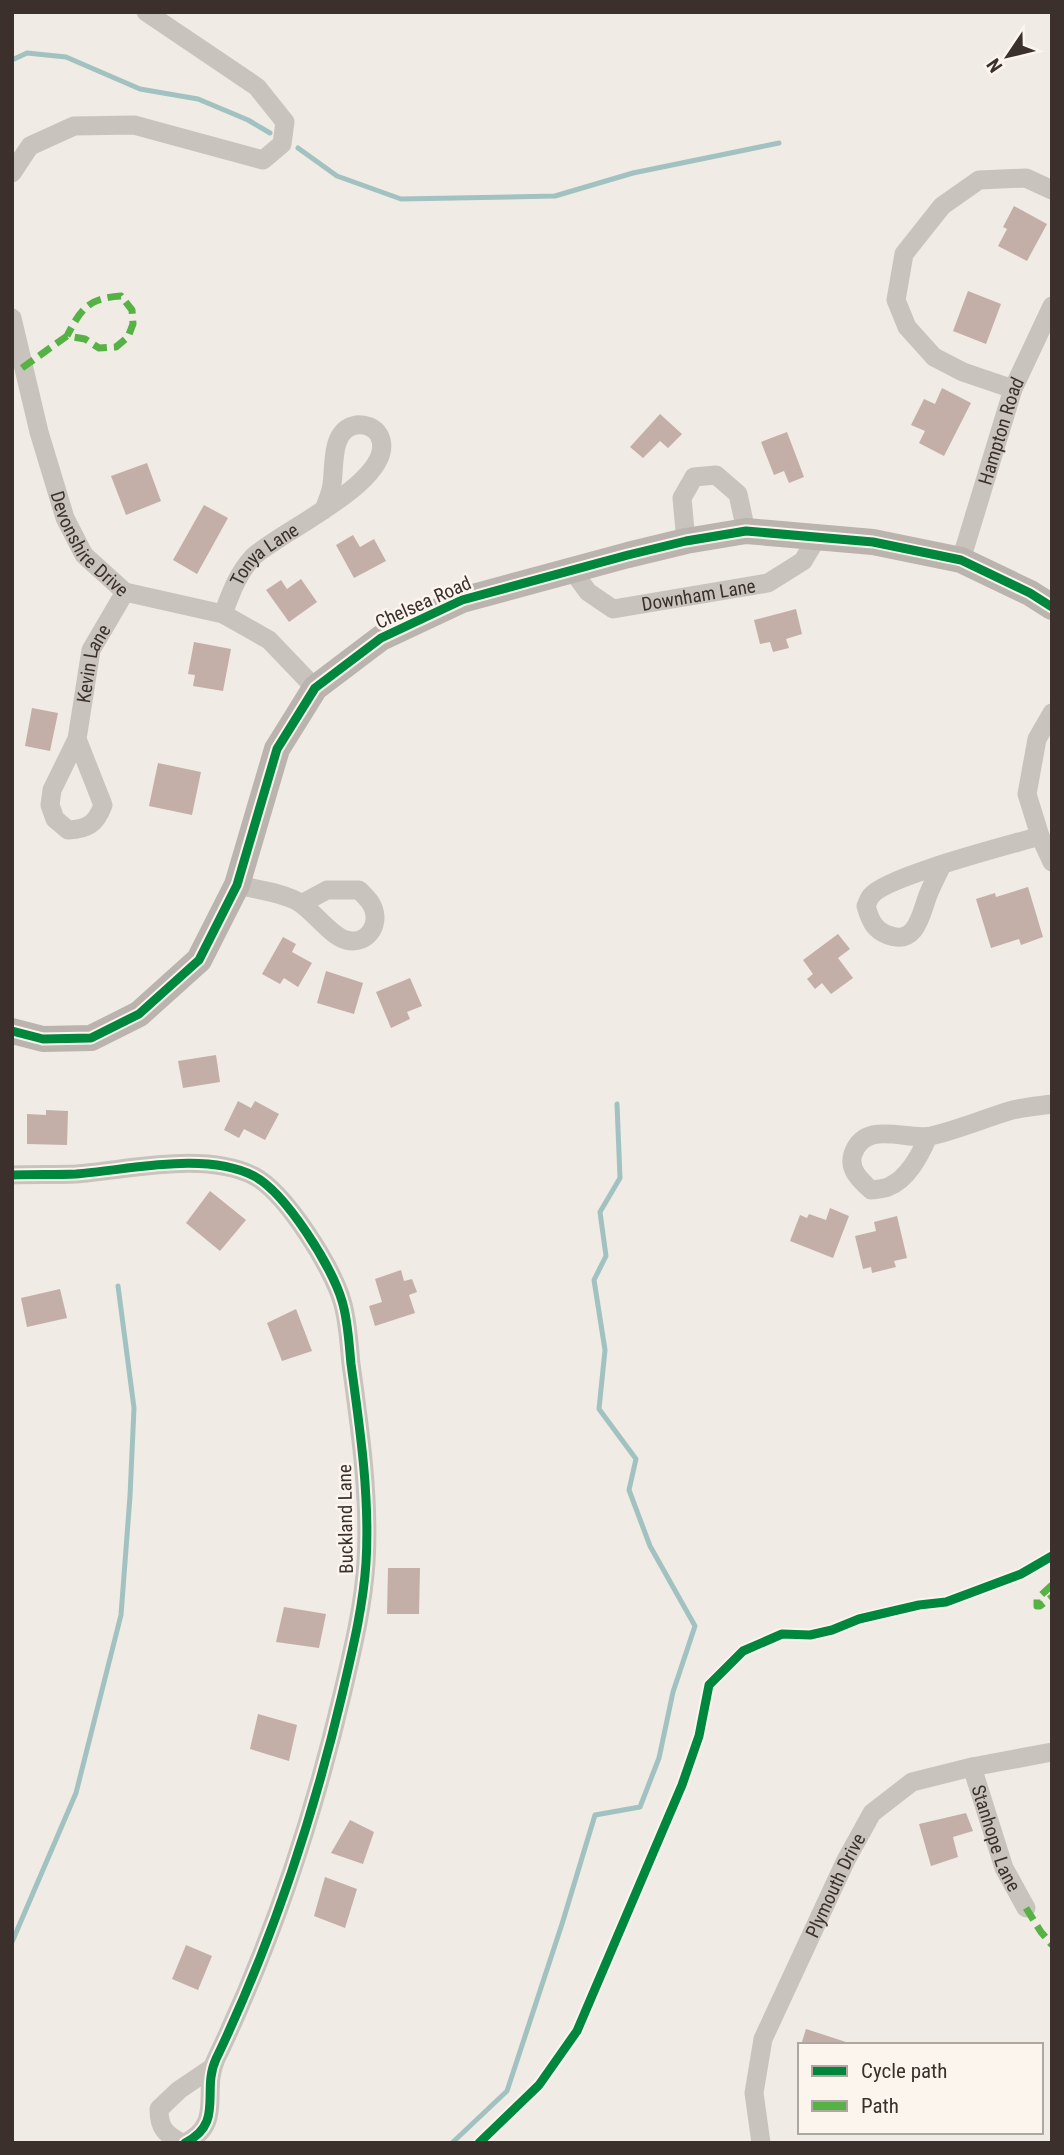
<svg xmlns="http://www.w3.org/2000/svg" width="1064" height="2155" font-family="'Roboto Condensed',sans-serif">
	<rect width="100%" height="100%" fill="#f0ebe5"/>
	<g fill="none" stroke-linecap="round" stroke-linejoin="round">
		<path stroke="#a1c2c1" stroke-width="5" d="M12,60L27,53L66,57L140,89L198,99L248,120L270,133
			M298,148L337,176L401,199L555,196L633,173L779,143
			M12,1942L76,1793L121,1615L130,1496L134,1408L118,1286
			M452,2143L507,2091L562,1924L595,1815L640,1807L659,1758L673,1692L695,1626L650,1546L629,1490L636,1459L599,1409L605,1350L594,1280L606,1256L600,1212L620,1178L617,1104"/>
	</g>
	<path fill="#c3afa7" d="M1014,206L1047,224L1027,261L998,246L1007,229L1003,227Z
		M968,291L1001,304L986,344L953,331Z
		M942,388L971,403L944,456L919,443L925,431L911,425L924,399L935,404Z
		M660,414L682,434L668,448L660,441L643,458L630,447Z
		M787,432L804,477L789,483L784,471L774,475L761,442Z
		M147,463L161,501L126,515L111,476Z
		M204,505L228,518L197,574L173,560Z
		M353,535L360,547L374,539L386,561L354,578L336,545Z
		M301,579L317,602L289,622L266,590L281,580L287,589Z
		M796,609L802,634L786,639L789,648L773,652L770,642L760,644L754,620Z
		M194,642L231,649L223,691L193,686L195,675L188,674Z
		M32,708L58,713L50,751L25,746Z
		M158,763L201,772L192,815L149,806Z
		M1028,887L1043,937L1021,945L1019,939L991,948L976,899L995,893L996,897Z
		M838,934L850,949L838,958L853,978L831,994L822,983L815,989L807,979L813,974L803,960Z
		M283,937L296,944L292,952L312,963L298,987L284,978L280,984L262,974Z
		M326,971L363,983L354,1014L317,1003Z
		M410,978L422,1006L407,1012L410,1019L391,1028L376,992Z
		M216,1055L220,1082L183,1088L178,1061Z
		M238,1101L251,1108L255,1101L279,1114L265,1140L244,1129L239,1138L224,1130Z
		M46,1110L68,1111L67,1145L27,1144V1114L46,1115Z
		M210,1191L246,1220L220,1251L186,1223Z
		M830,1208L849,1216L833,1258L790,1241L800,1215L807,1218L809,1214L826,1220Z
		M897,1216L907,1258L894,1261L896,1267L872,1273L871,1267L863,1269L855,1236L876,1231L874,1222Z
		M401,1270L404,1281L412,1279L417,1292L409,1295L415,1313L375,1326L369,1306L382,1302L375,1279Z
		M60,1289L67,1318L27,1327L21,1298Z
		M296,1309L312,1351L282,1361L267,1323Z
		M388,1568H420L419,1614H387Z
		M284,1607L326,1614L319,1648L276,1642Z
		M258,1714L297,1725L289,1761L250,1749Z
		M966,1813L973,1831L953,1837L958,1857L931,1866L919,1824Z
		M350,1820L374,1832L363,1864L331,1853Z
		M325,1877L357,1889L345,1928L314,1916Z
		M186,1945L212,1956L198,1990L172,1979Z
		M806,2029L846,2042V2045H801Z"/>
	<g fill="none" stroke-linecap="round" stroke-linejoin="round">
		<g stroke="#c9c3be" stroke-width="19">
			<path d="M12,173L30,146L74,126L134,125L263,160L282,144L285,122L257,87L146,12"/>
			<path id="s1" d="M12,318L39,432L65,518L84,555L125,592L223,614L269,640L315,688"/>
			<path d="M1013,389L963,372L934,357L907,327L896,300L904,254L942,206L979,180L1026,178L1052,190"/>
			<path d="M686,541L682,498L694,477L716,475L738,494L746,531"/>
			<path id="s2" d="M961,560L1013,389L1052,306"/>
			<path id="s3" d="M572,570L588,592L613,609L768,583L803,561L818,536"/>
			<path id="s4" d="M223,614C231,593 237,575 252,558C276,533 402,479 379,435C374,427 365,424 356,425C330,430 335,465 332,484C331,493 327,501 324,510"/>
			<path d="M1052,713L1037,739L1027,794L1040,836L1052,862"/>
			<path id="s5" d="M77,739L103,805C96,824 88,829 68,830L55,819L50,805L52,790L77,739L91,650L125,592"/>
			<path d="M942,865C937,875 932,885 928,895C921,913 917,946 888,935C874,930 870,920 866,906C868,903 868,899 871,896C886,876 1010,845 1040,836"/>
			<path d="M237,885C254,889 286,893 300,903C314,912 332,937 346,940C369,946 383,921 370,902C367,898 363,894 359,890H327L301,904"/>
			<path d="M928,1137C920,1155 908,1179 888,1187C884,1189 876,1189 871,1190C860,1180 848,1169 853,1154C865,1119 906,1141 931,1136C957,1130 983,1119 1009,1111C1023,1107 1038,1106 1052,1104"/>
			<path d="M12,1175C34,1174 55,1175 76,1174C129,1170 205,1151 254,1176C286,1193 332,1267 342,1301C348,1320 349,1344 351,1364C360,1429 370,1497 366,1563C363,1608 352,1652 342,1695C312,1822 272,1942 216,2059C201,2091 225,2123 185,2143"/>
			<path id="s6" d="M972,1767L1004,1868L1026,1908"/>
			<path d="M182,2143C165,2134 159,2128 159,2109L179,2090L213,2067"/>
			<path id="s7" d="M761,2143L754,2093L763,2039L846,1860L872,1813L912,1782L972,1767L1052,1752"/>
		</g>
		<path stroke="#bab3ae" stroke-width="26" d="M12,1031L43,1039L91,1038L139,1014L199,960L237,885L277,749L315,688L381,638L462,600L628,555L686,541L746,531L873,542L961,560L1030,593L1052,607"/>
		<path stroke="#57b246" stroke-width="7" stroke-dasharray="14 7" stroke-linecap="butt" d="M22,368L67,336L85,339L99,348L116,347L128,337L133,324L132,310L121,296C88,298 81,309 67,336
			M1052,1585L1037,1599V1606H1040L1052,1597
			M1026,1908L1041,1932L1052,1945"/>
		<defs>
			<path id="cycleway" d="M12,1031L43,1039L91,1038L139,1014L199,960L237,885L277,749L315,688L381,638L462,600L628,555L686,541L746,531L873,542L961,560L1030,593L1052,607
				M12,1175C34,1174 55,1175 76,1174C129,1170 205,1151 254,1176C286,1193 332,1267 342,1301C348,1320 349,1344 351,1364C360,1429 370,1497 366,1563C363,1608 352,1652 342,1695C312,1822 272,1942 216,2059C201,2091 225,2123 185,2143
				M479,2143L539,2085L577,2031L682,1785L699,1736L709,1685L743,1651L782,1634L810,1635L832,1630L859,1619L919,1605L946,1602L1021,1574L1052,1556"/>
		</defs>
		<use href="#cycleway" stroke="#fbf5ee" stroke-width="13"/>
		<use href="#cycleway" stroke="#00873e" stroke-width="9"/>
	</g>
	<g text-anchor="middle" stroke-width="5" stroke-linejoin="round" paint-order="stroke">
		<g font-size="19" fill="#3b302b" stroke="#fbf5ee">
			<text dy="7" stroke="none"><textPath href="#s2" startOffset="135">Hampton Road</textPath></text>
			<text dy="7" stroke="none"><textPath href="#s1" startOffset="242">Devonshire Drive</textPath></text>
			<text dy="7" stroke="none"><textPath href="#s4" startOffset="75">Tonya Lane</textPath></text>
			<text dy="7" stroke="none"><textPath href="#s3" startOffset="144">Downham Lane</textPath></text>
			<text transform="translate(423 602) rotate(-24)" y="7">Chelsea Road</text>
			<text dy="7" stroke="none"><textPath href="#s5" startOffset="299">Kevin Lane</textPath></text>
			<text transform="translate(345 1519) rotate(-91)" y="7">Buckland Lane</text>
			<text dy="7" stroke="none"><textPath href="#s6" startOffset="75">Stanhope Lane</textPath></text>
			<text dy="7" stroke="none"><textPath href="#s7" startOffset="275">Plymouth Drive</textPath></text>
		</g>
	</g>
	<rect width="1064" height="2155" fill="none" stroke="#3b302b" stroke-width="28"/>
	<rect x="798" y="2043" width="245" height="91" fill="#fbf5ee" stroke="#aea6a0" stroke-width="2"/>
	<rect x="812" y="2066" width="35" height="10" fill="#00873e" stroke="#aea6a0" stroke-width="2"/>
	<text x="861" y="2078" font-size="21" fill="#3b302b">Cycle path</text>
	<rect x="812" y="2101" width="35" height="10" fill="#57b246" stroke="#aea6a0" stroke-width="2"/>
	<text x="861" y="2113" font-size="21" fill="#3b302b">Path</text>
	<g transform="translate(1008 56) rotate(235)" stroke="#fbf5ee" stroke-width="5" paint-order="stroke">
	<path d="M0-5L12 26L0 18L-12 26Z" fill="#3b302b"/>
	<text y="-10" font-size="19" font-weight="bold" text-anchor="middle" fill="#3b302b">N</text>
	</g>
</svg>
